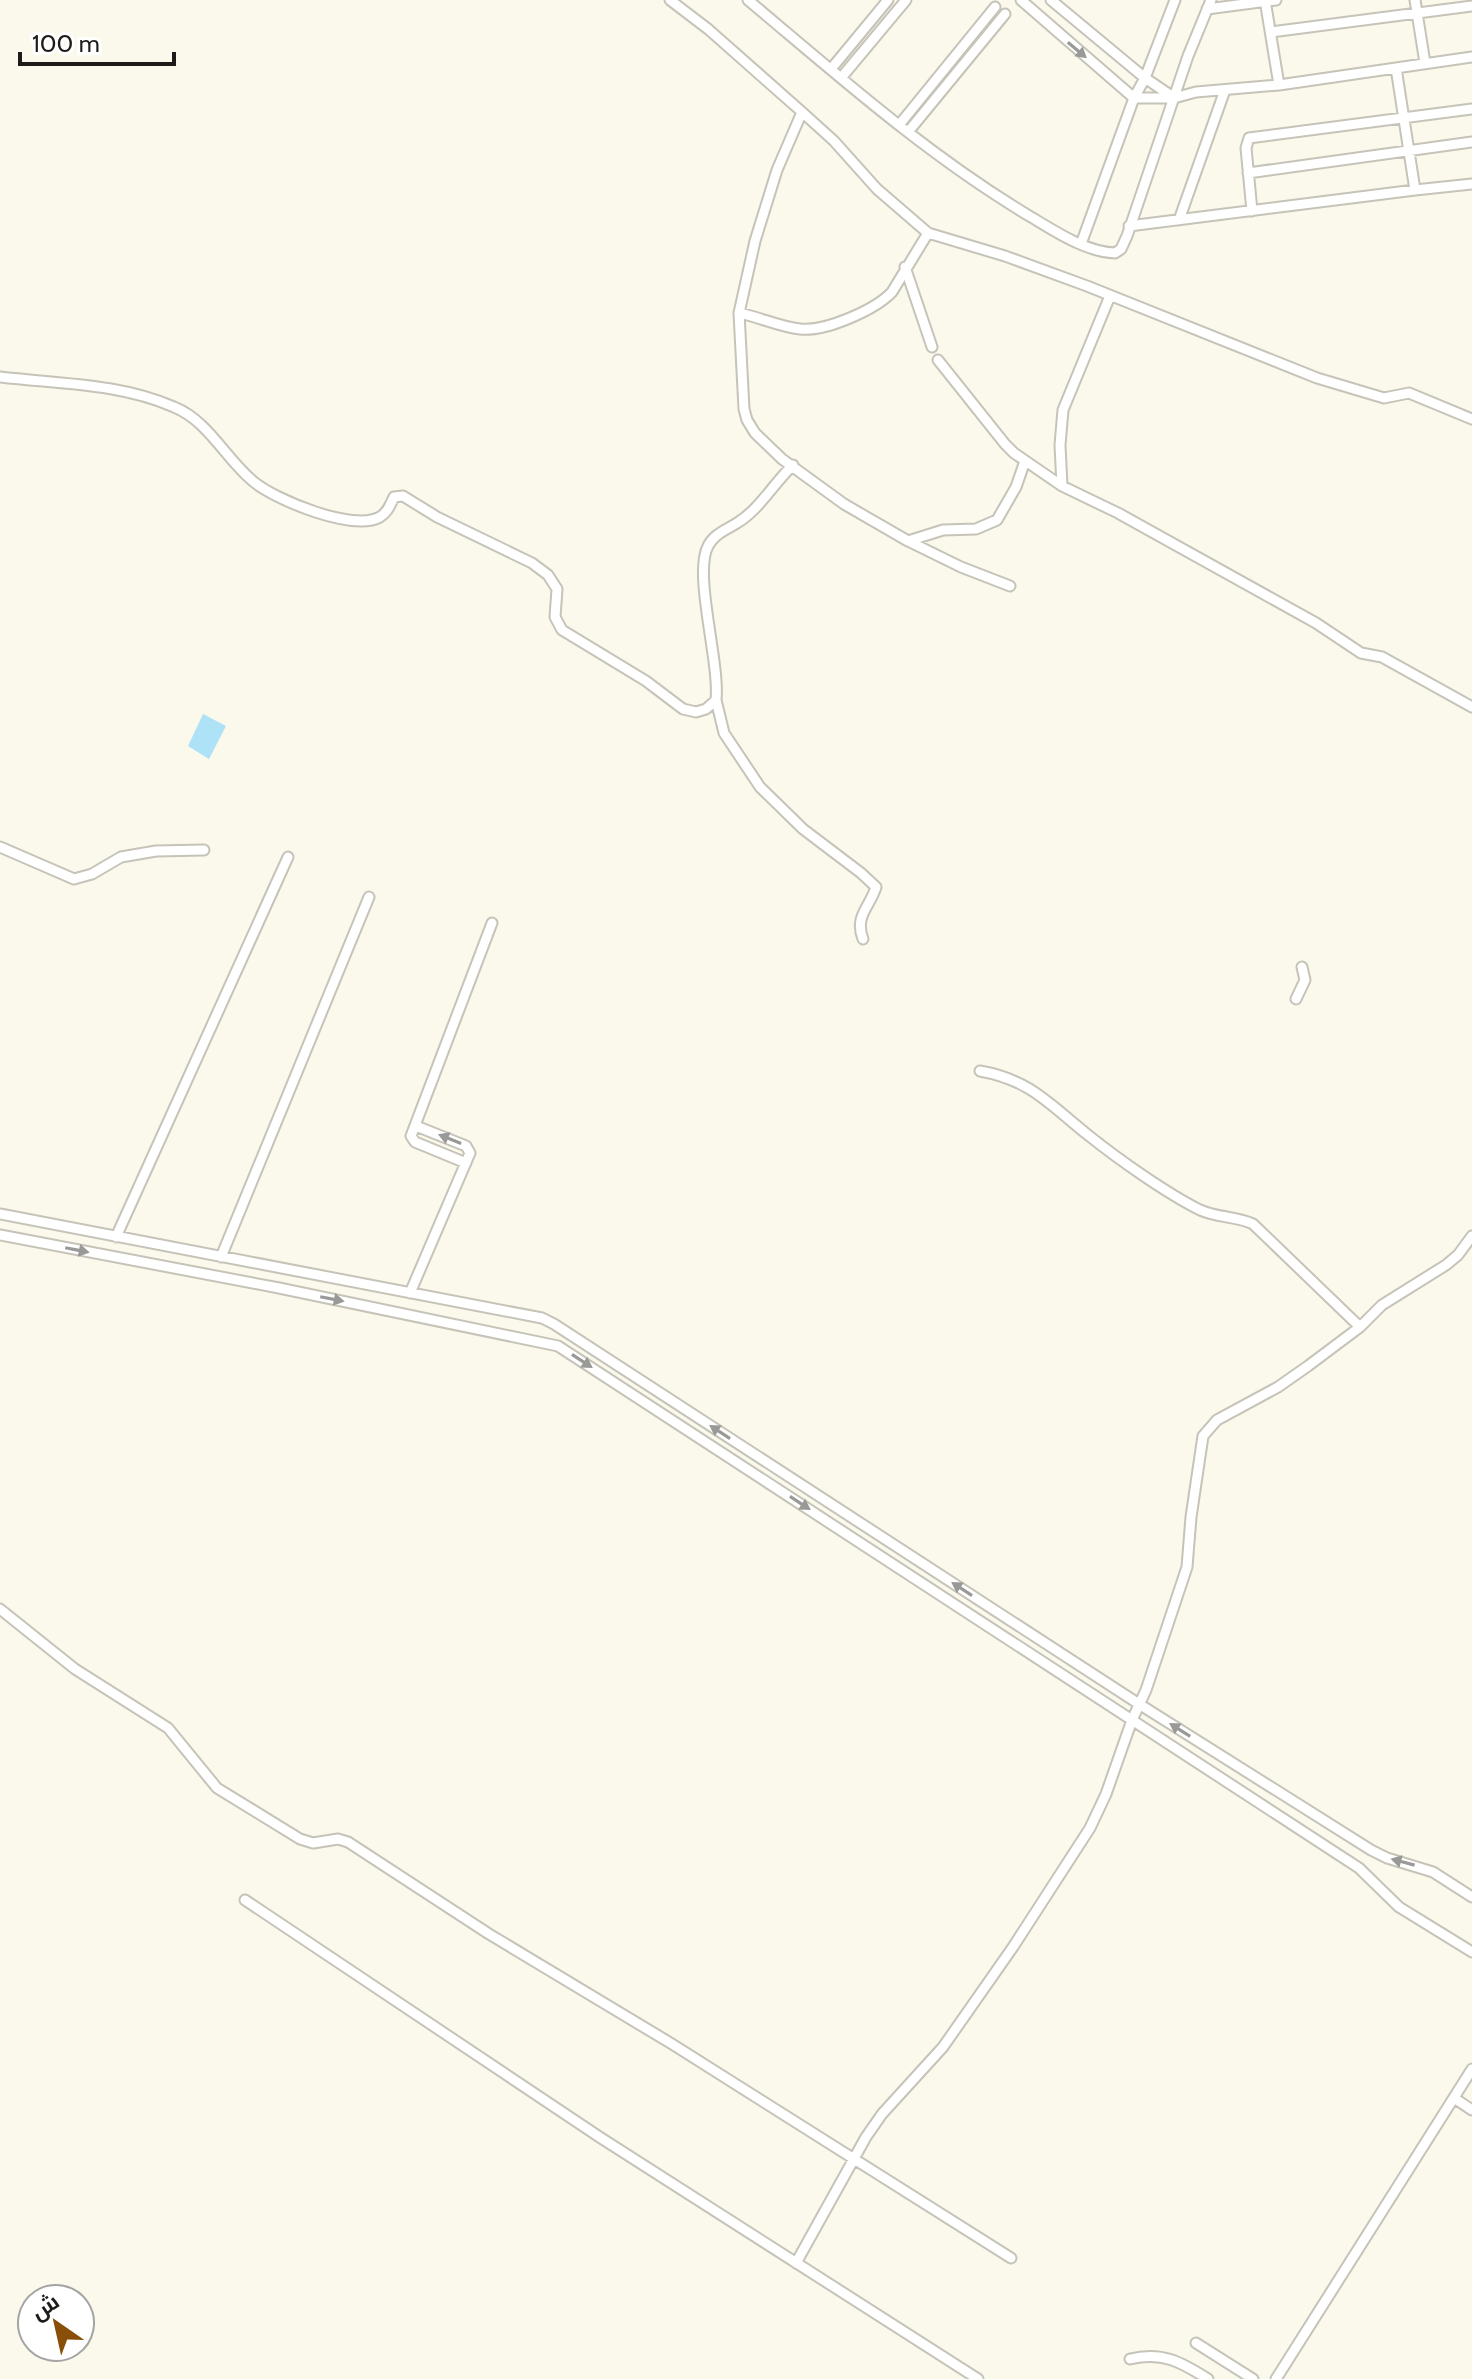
<svg xmlns="http://www.w3.org/2000/svg" width="1472" height="2379" font-family="Cabin,Cairo,sans-serif">
	<rect width="100%" height="100%" fill="#fbf8ec"/>
	<path fill="#ade2f7" d="M203,714L226,726L209,759L188,746Z"/>
	<g fill="none" stroke-linecap="round" stroke-linejoin="round">
		<defs>
			<path id="street" d="M670,0L708,29L802,112L834,141L877,189L928,233L1005,256L1087,286L1317,378L1384,398L1409,393L1472,419
				M748,0C840,77 927,155 1031,217C1056,232 1086,252 1115,253L1121,249L1127,236L1188,56L1211,0
				M1021,0L1134,98H1174L1196,92L1279,85L1472,57
				M1051,0L1145,78L1173,97
				M1265,0L1279,85
				M1415,0L1425,63
				M1207,9L1276,0
				M1271,32L1472,6
				M831,69L888,0
				M841,78L906,0
				M802,112L777,170L755,241L739,313L744,409L747,420L755,433L782,459L844,504L908,541L943,530L976,529L997,520L1016,487L1025,461
				M899,125L995,7
				M908,132L1005,14
				M1248,173L1472,142
				M1415,190L1472,184
				M1252,211L1246,148L1249,138L1472,109
				M1179,220L1225,90
				M1129,226L1415,190L1396,68
				M1081,244L1134,98L1145,78L1175,0
				M905,267L932,347
				M739,313C759,317 780,327 800,329C825,332 875,310 892,292L928,233
				M938,360L1005,444L1014,453L1062,486L1118,513L1316,623L1361,653L1382,657L1472,707
				M0,377C59,384 119,383 174,407C209,421 226,460 254,482C276,500 353,532 380,517C388,512 390,505 394,497L403,496L437,517L532,563L548,575L557,589L555,617L562,630L646,681L683,709L696,712L706,709L716,700C720,662 693,574 708,546C714,534 726,530 737,523C759,510 774,483 793,465
				M1062,486L1060,445L1063,410L1110,296
				M908,541L961,567L1010,586
				M716,700L724,733L760,787L803,829L861,873L876,887C870,907 854,916 863,939
				M0,847L74,879L92,874L121,857L156,851L204,850
				M1296,999L1305,980L1302,967
				M980,1071C1031,1080 1050,1105 1088,1135C1118,1159 1166,1193 1200,1210C1218,1218 1236,1216 1253,1224L1360,1327
				M466,1163L415,1142L411,1136L492,923
				M0,1214L542,1318L554,1324L1139,1704L1371,1850L1387,1858L1433,1872L1472,1897
				M0,1235L279,1288L558,1346L1359,1868L1399,1907L1472,1952
				M116,1237L288,857
				M221,1257L369,897
				M410,1293L470,1153L466,1146L416,1126
				M0,1609L75,1669L168,1728L217,1788L300,1839L313,1843L338,1839L348,1842L489,1934L672,2044L1011,2258
				M245,1900L601,2138L978,2379
				M1454,2098L1472,2110
				M796,2263L866,2137L882,2114L943,2047L1013,1947L1090,1828L1106,1794L1132,1720L1146,1690L1187,1567L1191,1517L1203,1436L1217,1420L1278,1387L1308,1366L1360,1327L1382,1305L1446,1265L1458,1255L1472,1236
				M1196,2343L1253,2379
				M1130,2359C1162,2351 1181,2362 1208,2379
				M1276,2379L1472,2069"/>
		</defs>
		<use href="#street" stroke="#c6c3b8" stroke-width="13"/>
		<use href="#street" stroke="#fff" stroke-width="9"/>
	</g>
	<defs><path id="oneway-solid" d="M-6-.8H1V-3.2L6.5 0L1 3.2V.8H-6Z" transform="scale(2)"/></defs>
	<g fill="#999997">
		<use href="#oneway-solid" transform="translate(1077 50) rotate(40)"/>
		<use href="#oneway-solid" transform="translate(450 1139) rotate(-158)"/>
		<use href="#oneway-solid" transform="translate(77 1250) rotate(11)"/>
		<use href="#oneway-solid" transform="translate(332 1299) rotate(11)"/>
		<use href="#oneway-solid" transform="translate(582 1361) rotate(33)"/>
		<use href="#oneway-solid" transform="translate(720 1432) rotate(-147)"/>
		<use href="#oneway-solid" transform="translate(800 1503) rotate(33)"/>
		<use href="#oneway-solid" transform="translate(962 1589) rotate(-147)"/>
		<use href="#oneway-solid" transform="translate(1180 1730) rotate(-148)"/>
		<use href="#oneway-solid" transform="translate(1403 1862) rotate(-165)"/>
	</g>
	<g transform="translate(56 2323) rotate(326)"><circle r="38" fill="#ffffff" stroke="#a5a4a3" stroke-width="2"/>
	<path d="M0-6L14 30L0 20L-14 30Z" fill="#894f08"/>
	<text y="-12" font-size="22" font-weight="bold" text-anchor="middle" fill="#1d1c18">ش</text>
	</g>
	<path d="M20 52v12h154v-12" fill="none" stroke="#1d1c18" stroke-width="4"/>
	<text x="32" y="52" font-size="24" fill="#1d1c18" stroke="#ffffff" stroke-width="6" paint-order="stroke">100 m</text>
</svg>
